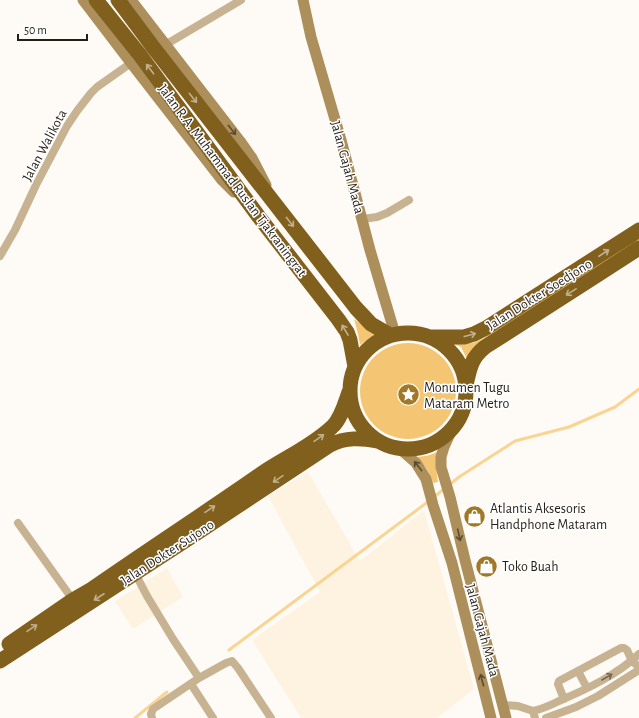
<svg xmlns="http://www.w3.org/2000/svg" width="639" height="718" font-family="'Alegreya Sans',sans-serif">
	<rect width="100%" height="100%" fill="#fefbf6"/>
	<path fill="#fef3e0" d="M308,472L360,561L424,510L474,689L437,718H301L252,640L320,592L268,496Z
		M167,568L183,597L133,629L115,601Z"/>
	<path fill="#f4c674" d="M639,235V243L467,359L461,347L454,344L473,343L484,338Z
		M354,319L375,334L360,345L358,334Z
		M360 391a48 48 0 1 1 96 0a48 48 0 1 1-96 0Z
		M440,450C436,462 436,469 438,482L433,483C429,471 425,464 414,457C424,457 432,455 440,450Z"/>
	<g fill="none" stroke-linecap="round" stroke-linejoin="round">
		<path stroke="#f9d493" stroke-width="3" d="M449,485L459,477L515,441L569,427L615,407L639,389
			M434,497L445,488
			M229,650L429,501
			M135,718L167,692"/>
		<path stroke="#c7b391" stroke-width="8" d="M165,45L241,0
			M362,219L377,217L387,213L409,200
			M0,256L15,230L36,185L67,126L77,111L91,93L97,87L131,63
			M18,523L73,600
			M135,573L147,596L173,639L199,678L153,709L151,714L152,718
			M578,671L587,688
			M199,678L226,663L232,661L238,668L271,718
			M191,684L213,718
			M564,699L558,684L559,681L621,648H624L627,650L632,661L639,667
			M503,705L518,706L533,711L535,718
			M533,711C542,709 551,705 559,701C587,689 617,675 639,654
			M546,718L576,707L598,696L639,670"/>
		<path stroke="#ac8f5b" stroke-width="11" d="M83,0L131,63L221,179L234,192
			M131,0L240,141L252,158L266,185
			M303,0L311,37L341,140L370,250L395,334
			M453,427L444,447L441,457V467L450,497L465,560L506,718
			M399,448L416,463L426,479L433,505L452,563L491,718"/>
		<path stroke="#81601e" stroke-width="15" d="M96,0L140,55L259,217L338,319L347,332L350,340L355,367
			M118,0L153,47L356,308L371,324L390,335
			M350 391a58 58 0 1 1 116 0a58 58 0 1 1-116 0Z
			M432,337H464L474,334L486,328L639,230
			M466,385C470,368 471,358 485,347L599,274L639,248
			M9,644L73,600L92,589C148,550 205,513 261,474C284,458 311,447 332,427C341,419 345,403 349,392
			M0,661L191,537L330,445C346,437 361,438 378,441"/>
	</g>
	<defs><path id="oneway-shaft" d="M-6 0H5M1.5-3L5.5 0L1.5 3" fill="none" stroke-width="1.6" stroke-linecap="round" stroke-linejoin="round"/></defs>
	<g stroke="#c0b08e">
		<use href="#oneway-shaft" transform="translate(150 69) rotate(-127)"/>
		<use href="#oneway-shaft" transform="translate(193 98) rotate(52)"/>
		<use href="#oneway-shaft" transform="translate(290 222) rotate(52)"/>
		<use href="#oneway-shaft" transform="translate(604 253) rotate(-33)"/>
		<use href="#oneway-shaft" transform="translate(571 292) rotate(148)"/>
		<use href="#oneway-shaft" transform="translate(345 330) rotate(-121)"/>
		<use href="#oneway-shaft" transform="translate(470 335) rotate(-15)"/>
		<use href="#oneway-shaft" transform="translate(319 438) rotate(-35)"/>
		<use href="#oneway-shaft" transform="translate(278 479) rotate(146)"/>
		<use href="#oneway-shaft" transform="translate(210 509) rotate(-34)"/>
		<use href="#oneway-shaft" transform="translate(99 597) rotate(147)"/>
		<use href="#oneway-shaft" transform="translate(32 628) rotate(-34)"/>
	</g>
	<g stroke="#5a4c32">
		<use href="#oneway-shaft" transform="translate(232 130) rotate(52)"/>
		<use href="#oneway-shaft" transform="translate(418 466) rotate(-128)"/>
		<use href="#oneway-shaft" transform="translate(459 535) rotate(77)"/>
		<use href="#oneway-shaft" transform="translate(482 680) rotate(-105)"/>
	</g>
	<use stroke="#766954" href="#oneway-shaft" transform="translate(607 677) rotate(-30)"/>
	<defs>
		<symbol id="sight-disc" viewBox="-11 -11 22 22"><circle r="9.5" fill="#a07826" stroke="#fff"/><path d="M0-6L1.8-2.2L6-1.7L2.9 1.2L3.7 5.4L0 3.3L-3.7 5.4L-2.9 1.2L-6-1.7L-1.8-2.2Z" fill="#fff"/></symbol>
		<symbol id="shop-disc" viewBox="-11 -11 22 22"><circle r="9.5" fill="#a07826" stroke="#fff"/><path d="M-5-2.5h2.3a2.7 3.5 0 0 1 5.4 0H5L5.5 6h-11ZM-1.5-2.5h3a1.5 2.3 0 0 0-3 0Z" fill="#fff"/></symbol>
	</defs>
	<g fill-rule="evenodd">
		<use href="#sight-disc" x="396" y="382" width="25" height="25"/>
		<use href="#shop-disc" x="462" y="504" width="25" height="25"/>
		<use href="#shop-disc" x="474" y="554" width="25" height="25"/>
	</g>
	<g text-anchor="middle" stroke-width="3" stroke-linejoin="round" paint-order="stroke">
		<g font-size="14" fill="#241f16" stroke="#fff">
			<text transform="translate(44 145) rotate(-62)" y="5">Jalan Walikota</text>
			<text transform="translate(348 167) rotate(75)" y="5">Jalan Gajah Mada</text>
			<text transform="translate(233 180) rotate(53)" y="5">Jalan R.A. Muhammad Ruslan Tjakraningrat</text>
			<text transform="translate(539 294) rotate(-32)" y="5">Jalan Dokter Soedjono</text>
			<text transform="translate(167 552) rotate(-33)" y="5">Jalan Dokter Sujono</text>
			<text transform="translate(483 630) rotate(75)" y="5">Jalan Gajah Mada</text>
		</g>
		<g font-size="14" fill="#241f16" stroke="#fff" text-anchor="start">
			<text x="424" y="392">Monumen Tugu<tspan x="424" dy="16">Mataram Metro</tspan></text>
			<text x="490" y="513">Atlantis Aksesoris<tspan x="490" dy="16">Handphone Mataram</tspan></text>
			<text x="502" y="571">Toko Buah</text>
		</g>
	</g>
	<path d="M18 34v6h69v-6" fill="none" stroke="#241f16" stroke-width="2"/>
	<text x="24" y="34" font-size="12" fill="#241f16" stroke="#ffffff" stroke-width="3" paint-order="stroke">50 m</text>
</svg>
